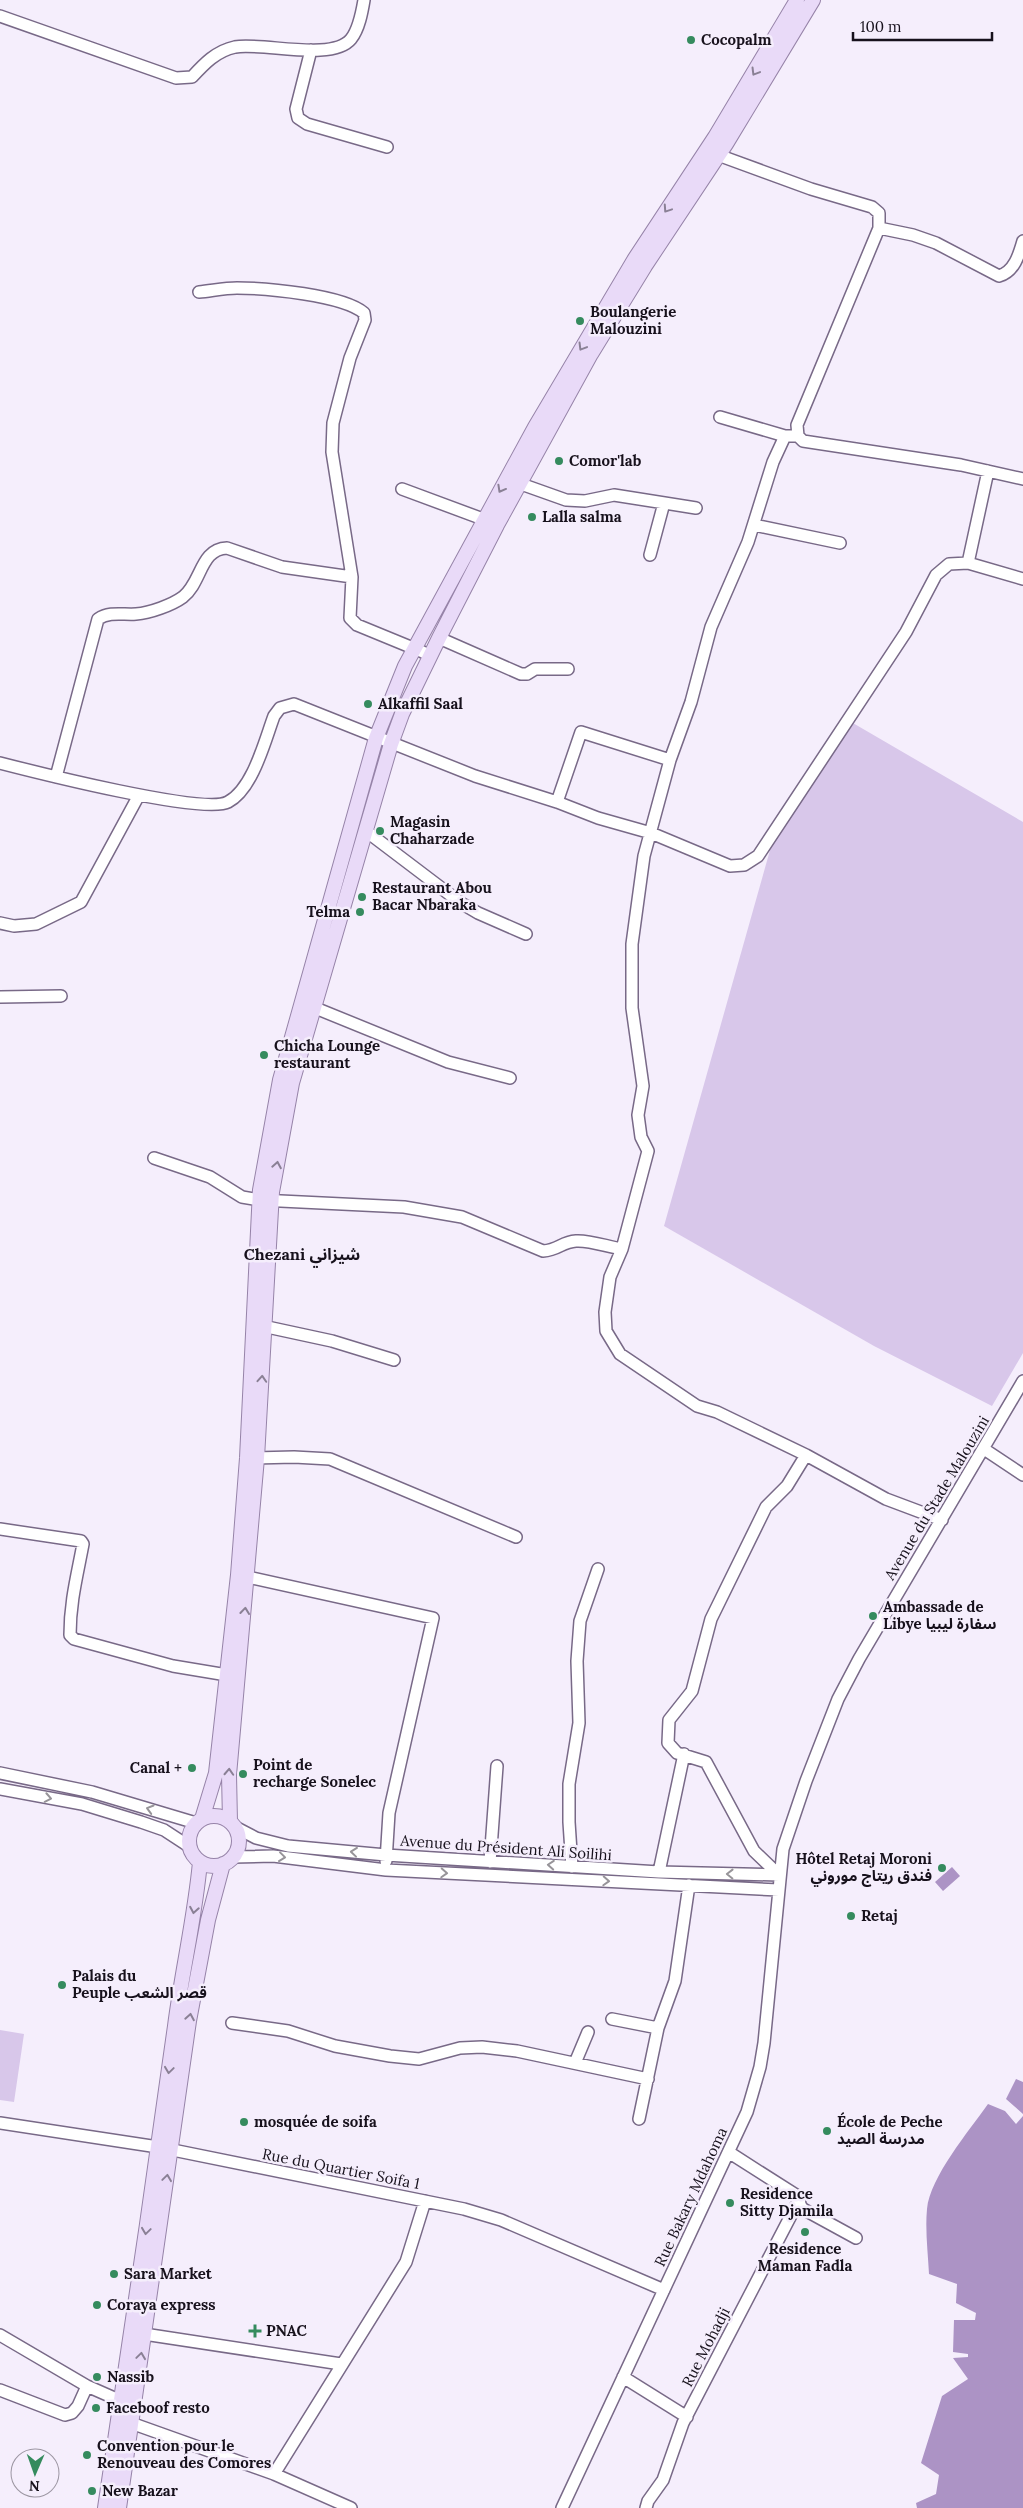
<svg xmlns="http://www.w3.org/2000/svg" width="1023" height="2508" font-family="Lora,'Noto Sans Arabic',serif">
	<rect width="100%" height="100%" fill="#f5eefc"/>
	<path fill="#d8c7ea" d="M846,719L1023,822V1353L992,1406L874,1346L664,1226L774,836Z
		M0,2030L24,2034L14,2102L0,2100Z"/>
	<path fill="#ac93c5" d="M952,1867L960,1876L943,1891L935,1882Z
		M1016,2079L1023,2082V2114L1006,2099Z
		M988,2104L1005,2111L1016,2124L1023,2116V2508H917L916,2503L936,2494L939,2475L921,2463L942,2396L968,2379L953,2358L968,2357V2354L953,2352L954,2320H975L976,2313L956,2303L957,2284L929,2274C928,2253 925,2230 927,2209C930,2177 969,2131 988,2104Z"/>
	<g fill="none" stroke-linecap="round" stroke-linejoin="round">
		<defs>
			<path id="minor" d="M0,16L176,78L192,77C204,64 216,51 235,47C263,42 332,62 351,39C359,29 362,12 364,0
				M311,50L296,109L298,118L307,124L387,147
				M718,155L811,189L872,207L879,213V228L797,425L798,436
				M879,228L913,235L936,243L999,276C1014,272 1019,255 1023,241
				M199,292C211,291 224,288 237,288C266,288 343,295 364,313L365,320L350,358L333,423L332,452L352,577L350,618L357,625L430,655
				M720,417L785,436
				M521,484L566,500L585,501L614,495L696,508
				M402,489L491,522
				M754,525L840,543
				M650,555L664,503
				M968,563L988,471
				M439,638L521,674H527L535,669H568
				M0,763C35,772 204,815 228,802C253,789 265,740 274,716L280,708L294,704L475,776L557,802L598,818L651,833L730,866L744,865L758,856L906,632L936,575L949,564L968,563L1023,579
				M56,777L98,619C110,611 123,615 136,614C150,613 172,605 183,597C202,582 200,549 227,548L282,567L352,577
				M557,802L581,732L670,760
				M366,831L461,903L478,913L526,934
				M0,923L14,926L36,924L81,902L139,795
				M0,997L61,996
				M308,1005L448,1062L510,1078
				M154,1158L210,1177L242,1197L260,1200L404,1207L462,1217L543,1251C559,1250 561,1242 576,1241C590,1240 608,1247 622,1249
				M258,1325L332,1341L394,1360
				M984,1449L1023,1475
				M249,1458L294,1457L330,1459L516,1537
				M942,1520L886,1499L806,1455L717,1412L697,1406L620,1354L606,1331L605,1312L610,1277L622,1249L648,1151L641,1137L638,1115L643,1086L632,1008V944L644,856L670,760L691,702L711,627L748,542L773,462L785,436H798L803,441L961,465L1023,479
				M0,1529L81,1541L83,1544C77,1576 70,1602 70,1635L74,1639L173,1666L227,1675
				M239,1575L433,1618L389,1813L386,1861
				M0,1773L92,1792L196,1823
				M0,1789L82,1804L141,1822L164,1830L190,1847
				M235,1827L256,1838L288,1846L386,1855L659,1872L779,1875
				M233,1857L273,1856L386,1870L779,1890
				M490,1862L497,1766
				M572,1867L569,1822V1784L579,1723L577,1661L580,1621L598,1569
				M659,1872L684,1754
				M779,1875L754,1851L706,1762L677,1753L668,1743L669,1720L692,1691L711,1619L766,1507L787,1486L806,1455
				M612,2019L658,2028
				M232,2023L288,2031L335,2046L390,2056L419,2059L460,2048L482,2047L517,2051L648,2079
				M575,2063L588,2032
				M639,2119L658,2028L675,1981L689,1885
				M0,2123L158,2147L464,2209L501,2220L664,2290
				M730,2153L799,2197L800,2205L803,2209L856,2238
				M144,2334L341,2364
				M0,2335L87,2386L121,2401
				M623,2377L687,2417
				M0,2390L65,2415L72,2413L78,2406L87,2386
				M131,2423L274,2474L351,2508
				M274,2474L406,2262L425,2201
				M562,2508L747,2112L760,2067L764,2043L783,1849L806,1781L838,1699L859,1659L1023,1381
				M646,2508L648,2501L663,2480L683,2423L799,2200"/>
			<path id="major" d="M189 1841a25 25 0 1 1 50 0a25 25 0 1 1-50 0Z
				M202,1819L216,1773L238,1575L247,1458L260,1190L280,1080L376,738L405,666L535,427L634,260L715,137L797,0
				M230,1821L229,1775L257,1458L272,1192L292,1083L391,744L402,714L439,638L497,525L591,354L645,266L726,144L813,0
				M105,2508C129,2347 153,2187 175,2026C182,1971 195,1917 200,1862
				M119,2508L189,2021L208,1920L223,1864"/>
		</defs>
		<use href="#minor" stroke="#786987" stroke-width="14"/>
		<use href="#major" stroke="#9683a8" stroke-width="16"/>
		<use href="#minor" stroke="#fff" stroke-width="11"/>
		<use href="#major" stroke="#e9daf8" stroke-width="14"/>
	</g>
	<defs><path id="oneway-chevron" d="M-2-3.5L2.5 0L-2 3.5" fill="none" stroke-width="1.6" stroke-linecap="round" stroke-linejoin="round" transform="scale(1.25)"/></defs>
	<g stroke="#8a8095">
		<use href="#oneway-chevron" transform="translate(755 72) rotate(121)"/>
		<use href="#oneway-chevron" transform="translate(667 209) rotate(124)"/>
		<use href="#oneway-chevron" transform="translate(582 347) rotate(121)"/>
		<use href="#oneway-chevron" transform="translate(501 489) rotate(119)"/>
		<use href="#oneway-chevron" transform="translate(277 1165) rotate(-80)"/>
		<use href="#oneway-chevron" transform="translate(262 1379) rotate(-86)"/>
		<use href="#oneway-chevron" transform="translate(245 1611) rotate(-84)"/>
		<use href="#oneway-chevron" transform="translate(229 1772) rotate(-87)"/>
		<use href="#oneway-chevron" transform="translate(194 1910) rotate(100)"/>
		<use href="#oneway-chevron" transform="translate(190 2017) rotate(-80)"/>
		<use href="#oneway-chevron" transform="translate(169 2070) rotate(98)"/>
		<use href="#oneway-chevron" transform="translate(167 2178) rotate(-82)"/>
		<use href="#oneway-chevron" transform="translate(146 2231) rotate(98)"/>
		<use href="#oneway-chevron" transform="translate(141 2356) rotate(-82)"/>
	</g>
	<g stroke="#979499">
		<use href="#oneway-chevron" transform="translate(48 1798) rotate(11)"/>
		<use href="#oneway-chevron" transform="translate(150 1809) rotate(-164)"/>
		<use href="#oneway-chevron" transform="translate(354 1852) rotate(-174)"/>
		<use href="#oneway-chevron" transform="translate(282 1857) rotate(7)"/>
		<use href="#oneway-chevron" transform="translate(551 1865) rotate(-176)"/>
		<use href="#oneway-chevron" transform="translate(444 1873) rotate(3)"/>
		<use href="#oneway-chevron" transform="translate(730 1874) rotate(-179)"/>
		<use href="#oneway-chevron" transform="translate(606 1881) rotate(3)"/>
	</g>
	<g fill="#358b5e" stroke="#f5eefc" stroke-width="2">
		<circle cx="691" cy="40" r="5"/>
		<circle cx="580" cy="321" r="5"/>
		<circle cx="559" cy="461" r="5"/>
		<circle cx="532" cy="517" r="5"/>
		<circle cx="368" cy="704" r="5"/>
		<circle cx="380" cy="831" r="5"/>
		<circle cx="362" cy="897" r="5"/>
		<circle cx="360" cy="912" r="5"/>
		<circle cx="264" cy="1055" r="5"/>
		<circle cx="873" cy="1616" r="5"/>
		<circle cx="192" cy="1768" r="5"/>
		<circle cx="243" cy="1774" r="5"/>
		<circle cx="942" cy="1868" r="5"/>
		<circle cx="851" cy="1916" r="5"/>
		<circle cx="62" cy="1985" r="5"/>
		<circle cx="244" cy="2122" r="5"/>
		<circle cx="827" cy="2131" r="5"/>
		<circle cx="730" cy="2203" r="5"/>
		<circle cx="805" cy="2232" r="5"/>
		<circle cx="114" cy="2274" r="5"/>
		<circle cx="97" cy="2305" r="5"/>
		<path d="M252.5 2323.5h5v5h5v5h-5v5h-5v-5h-5v-5h5z"/>
		<circle cx="97" cy="2377" r="5"/>
		<circle cx="96" cy="2408" r="5"/>
		<circle cx="87" cy="2455" r="5"/>
		<circle cx="92" cy="2491" r="5"/>
	</g>
	<g text-anchor="middle" stroke-width="5" stroke-linejoin="round" paint-order="stroke">
		<g font-size="15" font-weight="bold" fill="#17111c" stroke="#f5eefc" text-anchor="start">
			<text x="701" y="45">Cocopalm</text>
			<text x="590" y="317">Boulangerie<tspan x="590" dy="17">Malouzini</tspan></text>
			<text x="569" y="466">Comor'lab</text>
			<text x="542" y="522">Lalla salma</text>
			<text x="378" y="709">Alkaffil Saal</text>
			<text x="390" y="827">Magasin<tspan x="390" dy="17">Chaharzade</tspan></text>
			<text x="372" y="893">Restaurant Abou<tspan x="372" dy="17">Bacar Nbaraka</tspan></text>
			<text x="350" y="917" text-anchor="end">Telma</text>
			<text x="274" y="1051">Chicha Lounge<tspan x="274" dy="17">restaurant</tspan></text>
			<text x="883" y="1612">Ambassade de<tspan x="883" dy="17">Libye سفارة ليبيا</tspan></text>
			<text x="253" y="1770">Point de<tspan x="253" dy="17">recharge Sonelec</tspan></text>
			<text x="182" y="1773" text-anchor="end">Canal +</text>
			<text x="932" y="1864" text-anchor="end">Hôtel Retaj Moroni<tspan x="932" dy="17">فندق ريتاج موروني</tspan></text>
			<text x="861" y="1921">Retaj</text>
			<text x="72" y="1981">Palais du<tspan x="72" dy="17">Peuple قصر الشعب</tspan></text>
			<text x="254" y="2127">mosquée de soifa</text>
			<text x="837" y="2127">École de Peche<tspan x="837" dy="17">مدرسة الصيد</tspan></text>
			<text x="740" y="2199">Residence<tspan x="740" dy="17">Sitty Djamila</tspan></text>
			<text x="805" y="2254" text-anchor="middle">Residence<tspan x="805" dy="17">Maman Fadla</tspan></text>
			<text x="124" y="2279">Sara Market</text>
			<text x="107" y="2310">Coraya express</text>
			<text x="266" y="2336">PNAC</text>
			<text x="107" y="2382">Nassib</text>
			<text x="106" y="2413">Faceboof resto</text>
			<text x="97" y="2451">Convention pour le<tspan x="97" dy="17">Renouveau des Comores</tspan></text>
			<text x="102" y="2496">New Bazar</text>
		</g>
		<g font-size="15" fill="#17111c" stroke="#f5eefc">
			<text transform="translate(937 1498) rotate(-59)" y="5">Avenue du Stade Malouzini</text>
			<text transform="translate(506 1848) rotate(4)" y="5">Avenue du Président Ali Soilihi</text>
			<text transform="translate(341 2169) rotate(11)" y="5">Rue du Quartier Soifa 1</text>
			<text transform="translate(691 2197) rotate(-65)" y="5">Rue Bakary Mdahoma</text>
			<text transform="translate(706 2347) rotate(-63)" y="5">Rue Mohadji</text>
		</g>
		<g font-size="16" font-weight="bold" fill="#17111c" stroke="#f5eefc">
			<text x="302" y="1260">Chezani شيزاني</text>
		</g>
	</g>
	<g transform="translate(35 2473) rotate(182)"><circle r="24" fill="#f5eefc" stroke="#9c96a2"/>
	<path d="M0-4L9 19L0 12L-9 19Z" fill="#358b5e"/>
	<text y="-8" font-size="14" font-weight="bold" text-anchor="middle" fill="#17111c">N</text>
	</g>
	<path d="M853 32v8h139v-8" fill="none" stroke="#17111c" stroke-width="2.5"/>
	<text x="860" y="32" font-size="15" fill="#17111c" stroke="#f5eefc" stroke-width="4" paint-order="stroke">100 m</text>
</svg>
